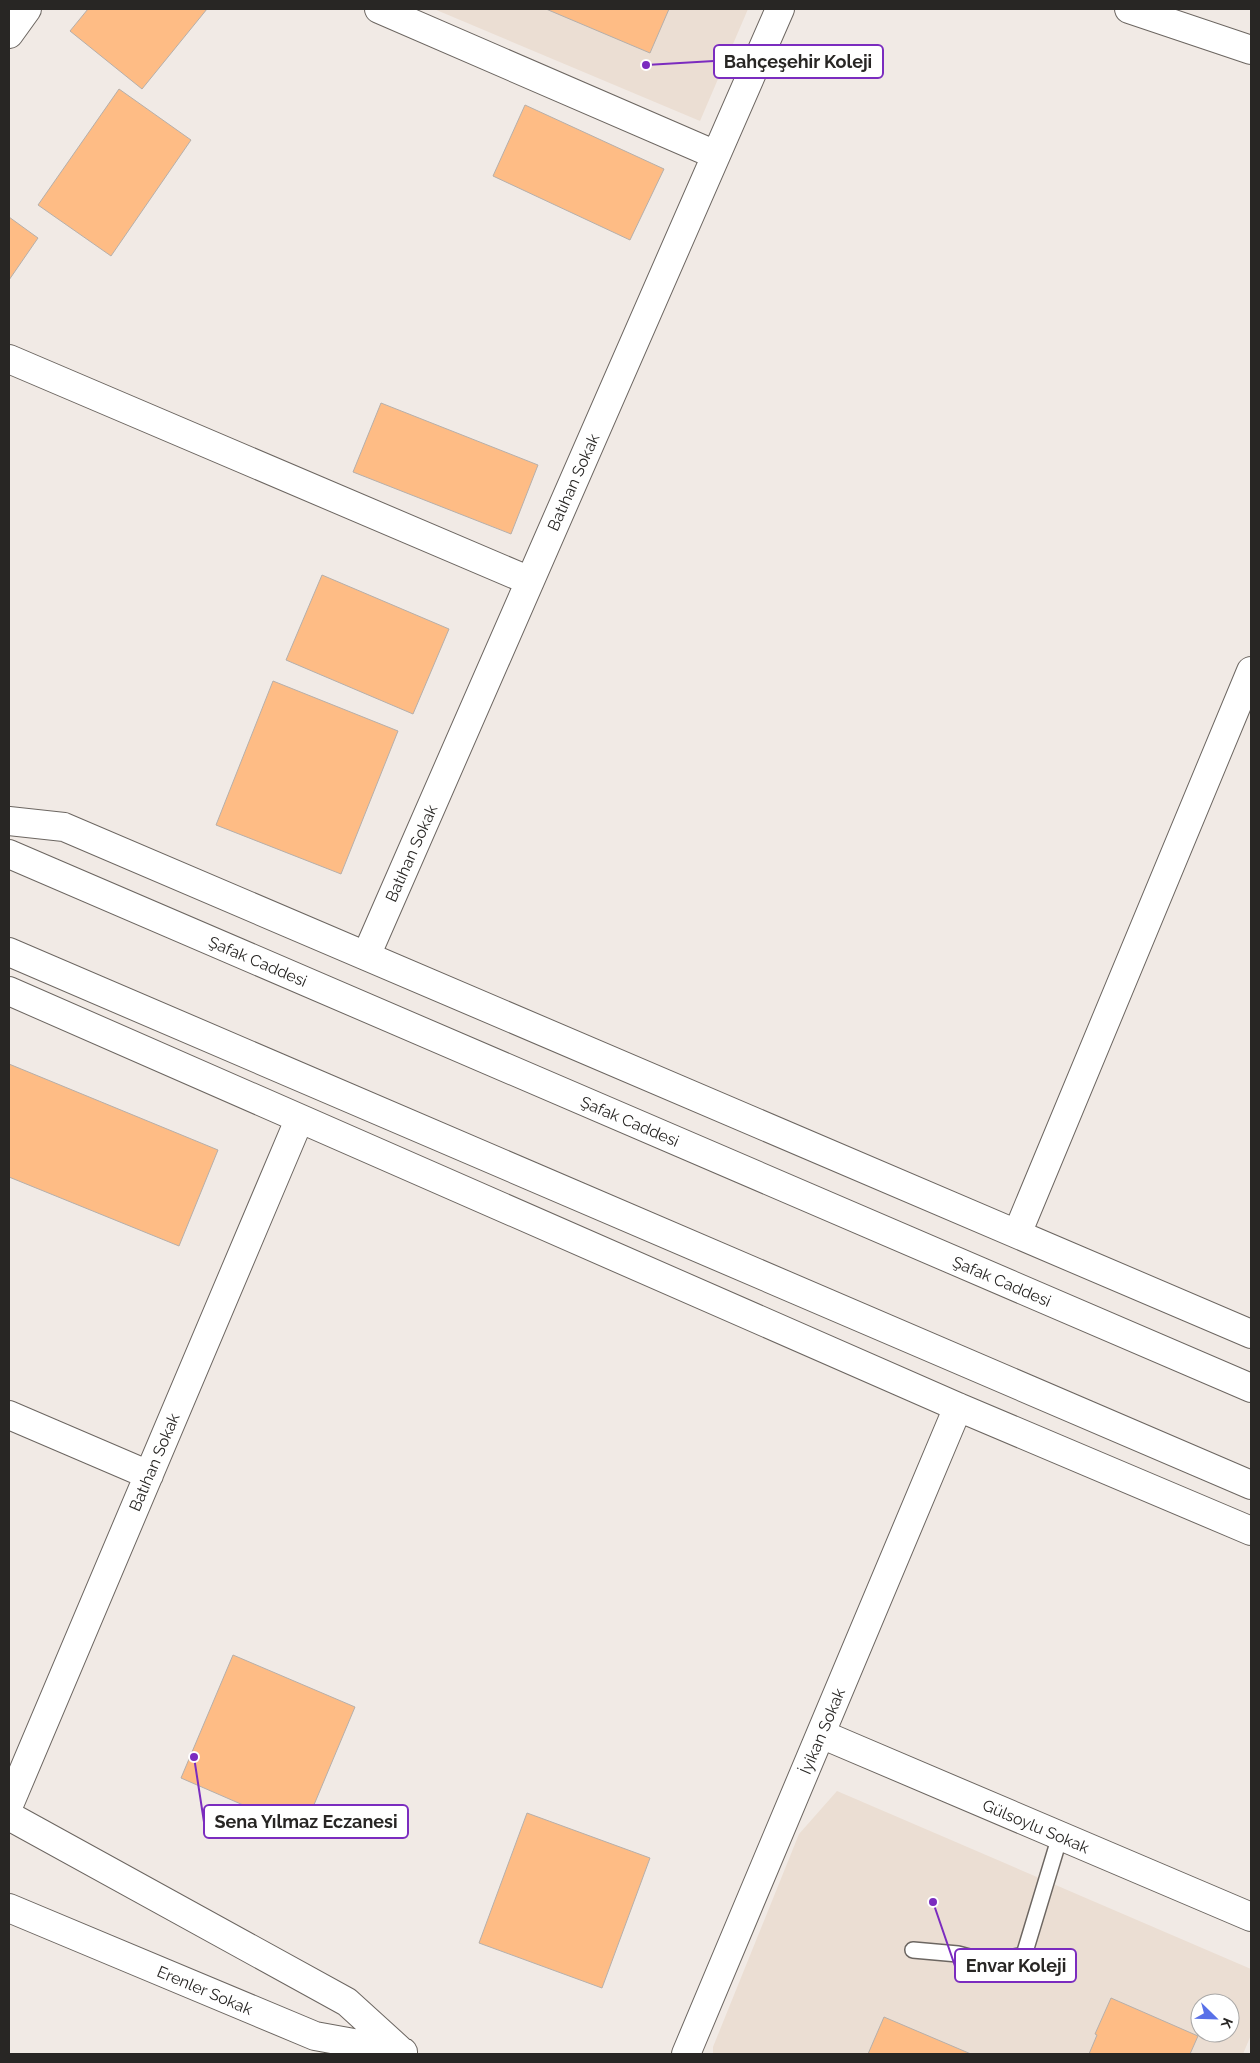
<svg xmlns="http://www.w3.org/2000/svg" width="1260" height="2063" font-family="Raleway,sans-serif">
	<rect width="100%" height="100%" fill="#f1eae5"/>
	<path fill="#ebded3" fill-rule="evenodd" d="M434,9H748L700,121Z
		M837,1791L1251,1969V2035L1243,2054H713V2047L799,1834ZM1200,2003H1230V2033H1200Z"/>
	<path fill="#febc85" stroke="#b6afaa" d="M88,9H207L142,89L70,31Z
		M546,9H669L650,53Z
		M119,89L191,140L111,256L38,205Z
		M525,105L664,169L630,240L493,176Z
		M9,217L38,238L9,280Z
		M381,403L538,465L511,534L353,472Z
		M322,575L449,629L413,714L286,660Z
		M273,681L398,731L341,874L216,825Z
		M9,1064L218,1150L179,1246L9,1177Z
		M233,1655L355,1707L303,1831L181,1778Z
		M527,1813L650,1858L602,1988L479,1943Z
		M1111,1998L1198,2036L1190,2054H1089L1097,2035L1095,2034Z
		M884,2017L971,2054H868Z"/>
	<g fill="none" stroke-linecap="round" stroke-linejoin="round">
		<defs>
			<path id="service" d="M913,1950L958,1954L988,1962L1024,1955L1060,1836"/>
			<path id="minor" d="M379,9L716,155
				M1129,9L1251,50
				M9,34L27,9
				M9,359L530,581
				M9,821L64,827L1251,1334
				M366,956L780,9
				M9,991L958,1407L1251,1531
				M1017,1234L1251,671
				M9,1415L149,1475
				M821,1734L1251,1917
				M9,1805L299,1120
				M9,1816L347,2002L403,2053
				M9,1908L315,2036L403,2052
				M686,2054L958,1407"/>
			<path id="secondary" d="M9,854L1251,1388
				M9,952L1251,1485"/>
		</defs>
		<use href="#service" stroke="#6c6661" stroke-width="18"/>
		<use href="#minor" stroke="#6c6661" stroke-width="30"/>
		<use href="#secondary" stroke="#6c6661" stroke-width="30"/>
		<use href="#service" stroke="#fff" stroke-width="15"/>
		<use href="#minor" stroke="#fff" stroke-width="28"/>
		<use href="#secondary" stroke="#fff" stroke-width="28"/>
	</g>
	<g text-anchor="middle" stroke-width="4" stroke-linejoin="round" paint-order="stroke">
		<g font-size="16" fill="#282624" stroke="#fff">
			<text transform="translate(573 482) rotate(-66)" y="6">Batıhan Sokak</text>
			<text transform="translate(411 853) rotate(-66)" y="6">Batıhan Sokak</text>
			<text transform="translate(258 961) rotate(23)" y="6">Şafak Caddesi</text>
			<text transform="translate(630 1121) rotate(23)" y="6">Şafak Caddesi</text>
			<text transform="translate(1002 1281) rotate(23)" y="6">Şafak Caddesi</text>
			<text transform="translate(154 1462) rotate(-67)" y="6">Batıhan Sokak</text>
			<text transform="translate(822 1731) rotate(-67)" y="6">İyikan Sokak</text>
			<text transform="translate(1036 1826) rotate(23)" y="6">Gülsoylu Sokak</text>
			<text transform="translate(205 1990) rotate(23)" y="6">Erenler Sokak</text>
		</g>
	</g>
	<path fill="none" stroke="#7b2cbf" stroke-width="2" d="M646 65L714 61M194 1757L204 1822M933 1902L955 1966"/>
	<g fill="#7b2cbf" stroke="#fff" stroke-width="2">
		<circle cx="646" cy="65" r="5"/>
		<circle cx="194" cy="1757" r="5"/>
		<circle cx="933" cy="1902" r="5"/>
	</g>
	<g fill="#fff" stroke="#7b2cbf" stroke-width="2">
		<rect x="714" y="45" width="169" height="33" rx="5"/>
		<rect x="204" y="1805" width="204" height="33" rx="5"/>
		<rect x="955" y="1949" width="121" height="33" rx="5"/>
	</g>
	<g font-size="18" text-anchor="middle" font-weight="bold" fill="#282624">
		<text x="798" y="68">Bahçeşehir Koleji</text>
		<text x="306" y="1828">Sena Yılmaz Eczanesi</text>
		<text x="1016" y="1972">Envar Koleji</text>
	</g>
	<rect width="1260" height="2063" fill="none" stroke="#282624" stroke-width="20"/>
	<g transform="translate(1215 2018) rotate(113)"><circle r="24" fill="#ffffff" stroke="#a9a8a7"/>
	<path d="M0-4L9 19L0 12L-9 19Z" fill="#5971e8"/>
	<text y="-8" font-size="14" font-weight="bold" text-anchor="middle" fill="#282624">K</text>
	</g>
</svg>
